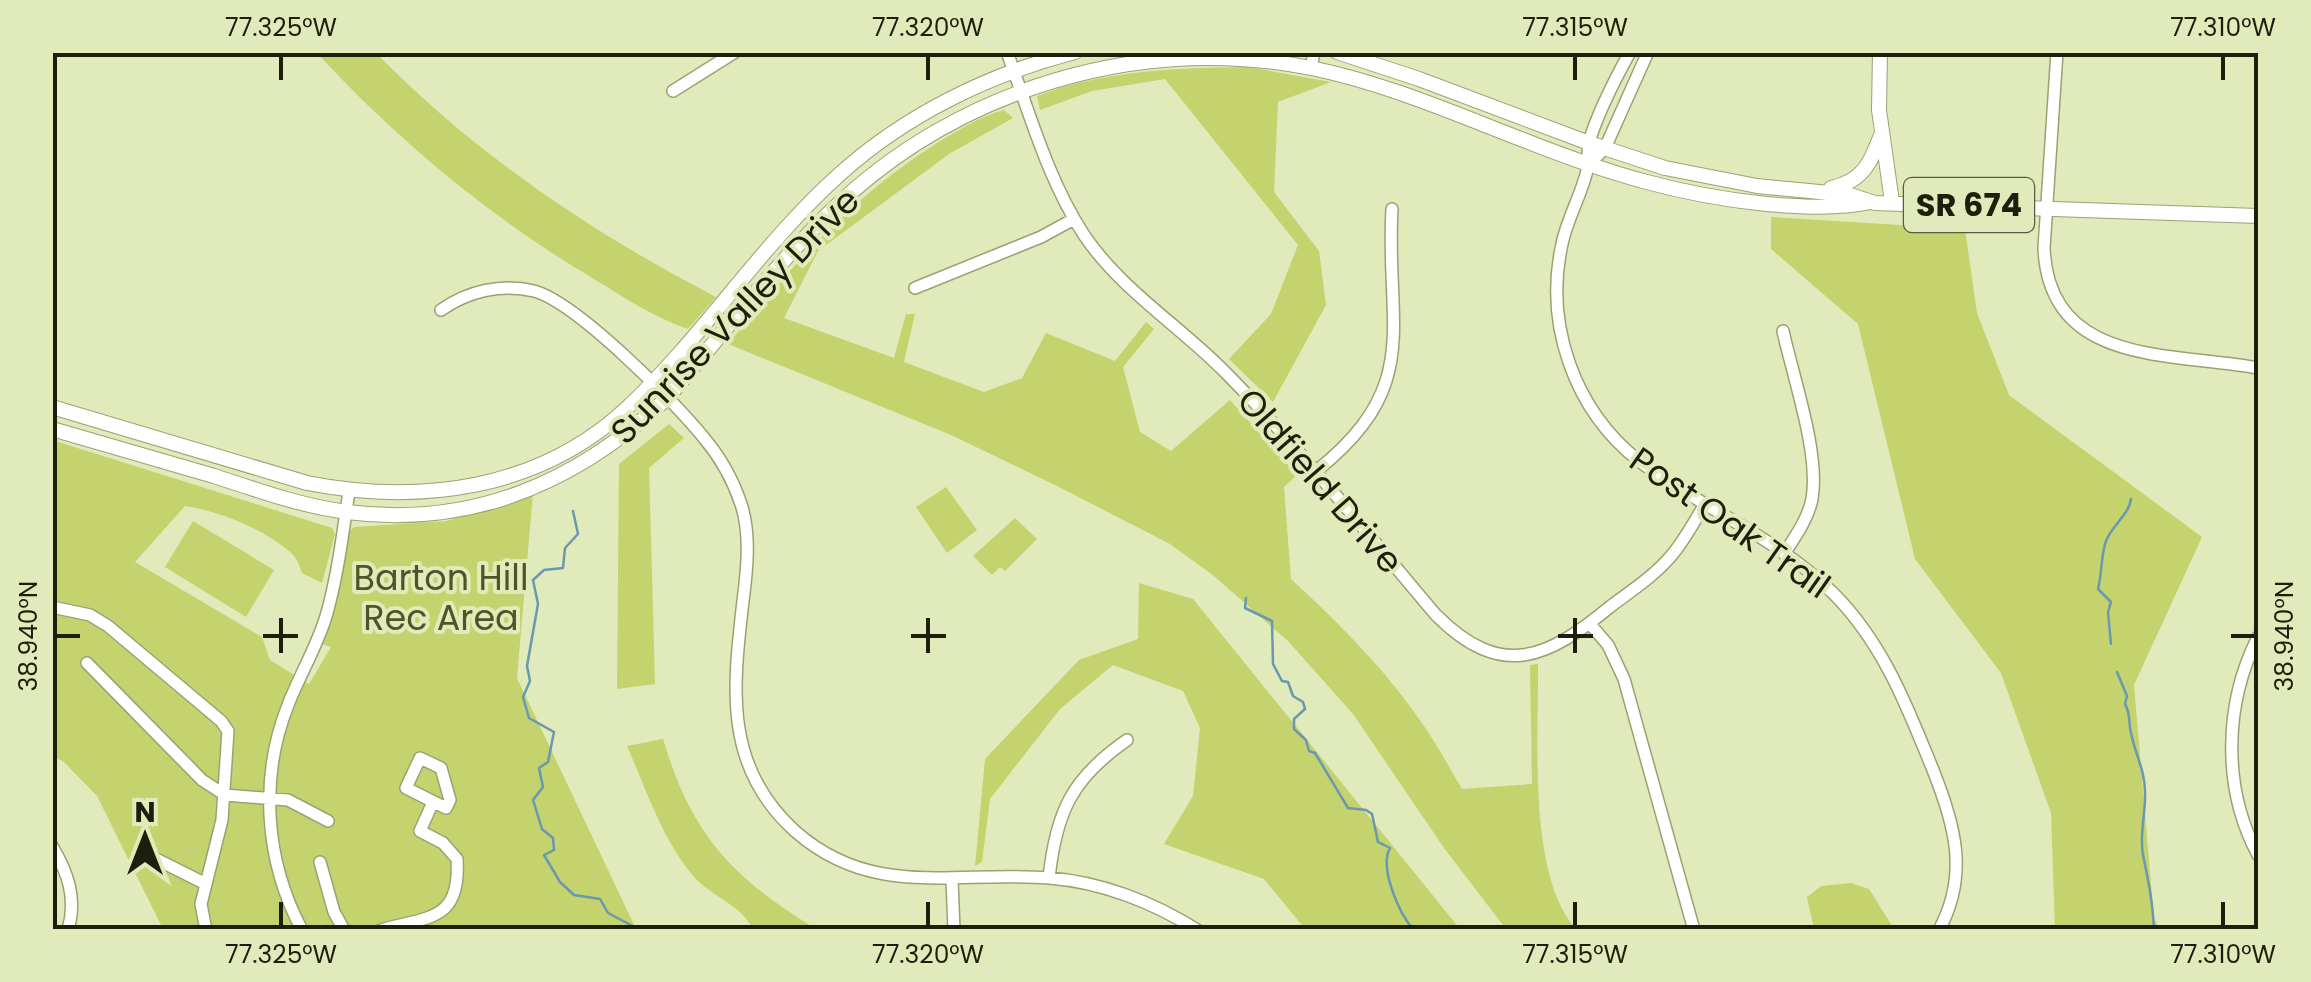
<svg xmlns="http://www.w3.org/2000/svg" width="2311" height="982" font-family="Poppins,sans-serif">
	<rect width="100%" height="100%" fill="#e1eaba"/>
	<path fill="#c4d36d" d="M317,53H376C475,154 591,232 716,297L688,329C655,318 623,297 594,279C491,218 398,141 317,53Z
		M1248,67L1331,82L1278,102L1274,192L1319,251L1326,305L1273,402L1229,359L1271,314L1298,245L1165,79L1092,91L1040,110L1037,96C1104,70 1177,68 1248,67Z
		M1004,110L1013,118L949,154L818,251L784,318L894,358L906,314H915L904,362L984,392L1022,378L1046,333L1115,361L1146,322L1154,329L1123,367L1140,432L1171,451L1230,400L1297,475L1284,487L1291,579C1341,625 1388,672 1426,729C1439,748 1450,769 1462,789L1532,784L1530,665L1538,664C1539,736 1527,875 1576,929H1506L1444,848L1353,714L1288,641L1214,576L1170,544L1057,486L951,435L728,344C792,266 848,200 934,145C955,132 980,116 1004,110Z
		M1771,217L1965,229L1977,313L2009,395L2202,537L2134,685L2154,919L2160,929H2055L2051,813L2001,673L1915,559L1858,324L1771,249Z
		M669,424L684,438L649,468L655,684L617,689L619,464Z
		M52,440L332,528L335,534L322,583L302,573C299,565 297,557 290,552C264,529 219,511 185,506L135,562L262,637L270,660L309,684L331,647L322,644L337,600L349,532L354,527L447,521L533,493L517,678L636,929H163L97,796L64,762L53,756Z
		M946,487L977,530L947,553L916,507Z
		M1015,518L1037,539L1005,571L1000,567L992,575L973,556Z
		M193,521L274,570L246,617L165,567Z
		M1139,583L1193,599L1460,929H1305L1264,879L1164,844L1193,796L1200,728L1183,691L1113,665L1060,709L990,799L982,862L975,866L985,759L1079,660L1138,639Z
		M663,739C691,834 732,878 816,929H753C741,905 713,897 695,878C662,840 647,791 627,746Z
		M1851,883L1869,889L1894,929H1814L1807,897L1821,886Z"/>
	<g fill="none" stroke-linecap="round" stroke-linejoin="round">
		<path stroke="#6a98af" stroke-width="2.5" d="M573,511L578,534L565,548L563,568L544,570L533,580L538,604L527,666L530,681L523,697L529,718L554,732L548,762L539,768L543,787L533,800L542,829L553,838L554,850L544,855L560,882L574,895L600,899L608,913L640,930
			M1246,598L1245,608L1272,621L1273,664L1282,681L1288,682L1293,696L1303,702L1305,709L1294,719V729L1306,740L1309,751L1315,753L1348,808L1366,810L1372,814L1378,842L1390,848C1379,868 1399,914 1414,930
			M2111,644L2108,612L2111,602L2098,589C2102,573 2101,555 2106,541C2112,525 2129,515 2131,499
			M2117,672L2127,696L2125,704C2131,714 2128,722 2131,733C2135,754 2145,770 2145,792C2146,813 2139,834 2143,855C2148,879 2153,903 2154,930"/>
		<defs>
			<path id="minor" d="M1007,52C1030,114 1048,180 1084,235C1121,290 1180,326 1226,373C1301,449 1367,534 1436,615C1502,681 1548,658 1611,606C1631,591 1654,576 1671,556C1684,541 1694,522 1705,504
				M1630,52C1614,81 1598,112 1589,142C1587,150 1589,157 1588,165C1585,188 1567,218 1562,244C1544,324 1574,410 1639,461C1701,508 1778,538 1833,593C1883,643 1907,706 1933,770C1955,825 1969,875 1939,930
				M2057,52L2044,248C2049,367 2173,352 2258,368
				M1311,68L1314,52
				M673,91L735,52
				M1588,165L1605,148L1648,52
				M915,288L1041,237L1074,219
				M441,310C468,291 502,283 534,291C576,302 675,402 704,438C720,457 733,480 741,504C751,534 747,570 743,601C733,688 723,767 796,832C874,900 957,870 1049,878C1101,882 1153,902 1197,930
				M1783,331C1793,377 1820,454 1812,499C1808,519 1795,537 1784,554
				M1315,472C1425,385 1385,326 1392,209
				M52,607L90,615L108,626L221,721L228,731L222,820L201,904L206,930
				M1590,624L1608,645L1624,679L1694,930
				M2258,637C2224,704 2222,788 2258,855
				M87,663L202,780L225,795L288,800L328,821
				M420,758L441,768L450,800L446,808L406,788Z
				M52,846C68,873 77,898 68,930
				M156,859L204,883
				M320,862L334,912L344,930
				M1049,878C1056,812 1072,778 1127,740
				M952,880L954,930
				M302,930C265,861 259,778 288,705C300,674 318,645 327,613C338,573 343,532 349,491
				M381,930C428,916 461,922 457,859L443,843L420,831L433,802"/>
			<path id="major" d="M1337,52L1419,79L1589,143L1665,168L1757,186L1850,195L1875,203L2258,216
				M1880,52L1879,110L1892,202
				M1831,188C1863,181 1870,164 1881,135
				M52,407L307,483C420,505 539,490 627,408C703,337 762,243 841,173C907,114 990,74 1075,52
				M52,429C106,445 160,460 214,476C257,490 301,506 347,512C472,528 576,483 666,399C721,337 771,269 831,211C957,89 1138,34 1311,68C1385,83 1456,114 1526,141C1607,173 1678,195 1766,204C1802,207 1836,209 1871,202"/>
		</defs>
		<use href="#minor" stroke="#9aa274" stroke-width="14"/>
		<use href="#major" stroke="#9aa274" stroke-width="16"/>
		<use href="#minor" stroke="#fff" stroke-width="11"/>
		<use href="#major" stroke="#fff" stroke-width="14"/>
	</g>
	<path fill="none" stroke="#1d1f0d" stroke-width="4" d="M281,55V80M928,55V80M1575,55V80M2223,55V80M281,618V653M928,618V653M1575,618V653M55,636H80M263,636H298M911,636H946M1558,636H1593M2231,636H2256M281,902V927M928,902V927M1575,902V927M2223,902V927"/>
	<g text-anchor="middle" stroke-width="8" stroke-linejoin="round" paint-order="stroke">
		<rect fill="#e1eaba" stroke="#585c41" stroke-width="2.5" x="1904" y="178" width="130" height="54" rx="8"/>
		<g font-size="32" font-weight="bold" fill="#1d1f0d">
			<text x="1969" y="216">SR 674</text>
		</g>
		<g font-size="35" fill="#1d1f0d" stroke="#e1eaba">
			<text transform="translate(735 316) rotate(-46)" y="12">Sunrise Valley Drive</text>
			<text transform="translate(1320 481) rotate(49)" y="12">Oldfield Drive</text>
			<text transform="translate(1730 523) rotate(35)" y="12">Post Oak Trail</text>
		</g>
		<g font-size="35" fill="#4e5525" stroke="#e1eaba">
			<text x="441" y="590">Barton Hill<tspan x="441" dy="40">Rec Area</tspan></text>
		</g>
	</g>
	<rect width="2311" height="982" fill="none" stroke="#e1eaba" stroke-width="110"/>
	<g transform="translate(145 837)" stroke="#e1eaba" stroke-width="8" paint-order="stroke">
	<path d="M0-8L18 38L0 25L-18 38Z" fill="#1d1f0d"/>
	<text y="-15" font-size="28" font-weight="bold" text-anchor="middle" fill="#1d1f0d">N</text>
	</g>
	<rect x="55" y="55" width="2201" height="872" fill="none" stroke="#1d1f0d" stroke-width="4"/>
	<g font-size="25" text-anchor="middle" fill="#1d1f0d">
		<text x="281" y="36">77.325°W</text>
		<text x="928" y="36">77.320°W</text>
		<text x="1575" y="36">77.315°W</text>
		<text x="2223" y="36">77.310°W</text>
		<text transform="translate(28 636) rotate(-90)" y="9">38.940°N</text>
		<text transform="translate(2284 636) rotate(-90)" y="9">38.940°N</text>
		<text x="281" y="963">77.325°W</text>
		<text x="928" y="963">77.320°W</text>
		<text x="1575" y="963">77.315°W</text>
		<text x="2223" y="963">77.310°W</text>
	</g>
</svg>
